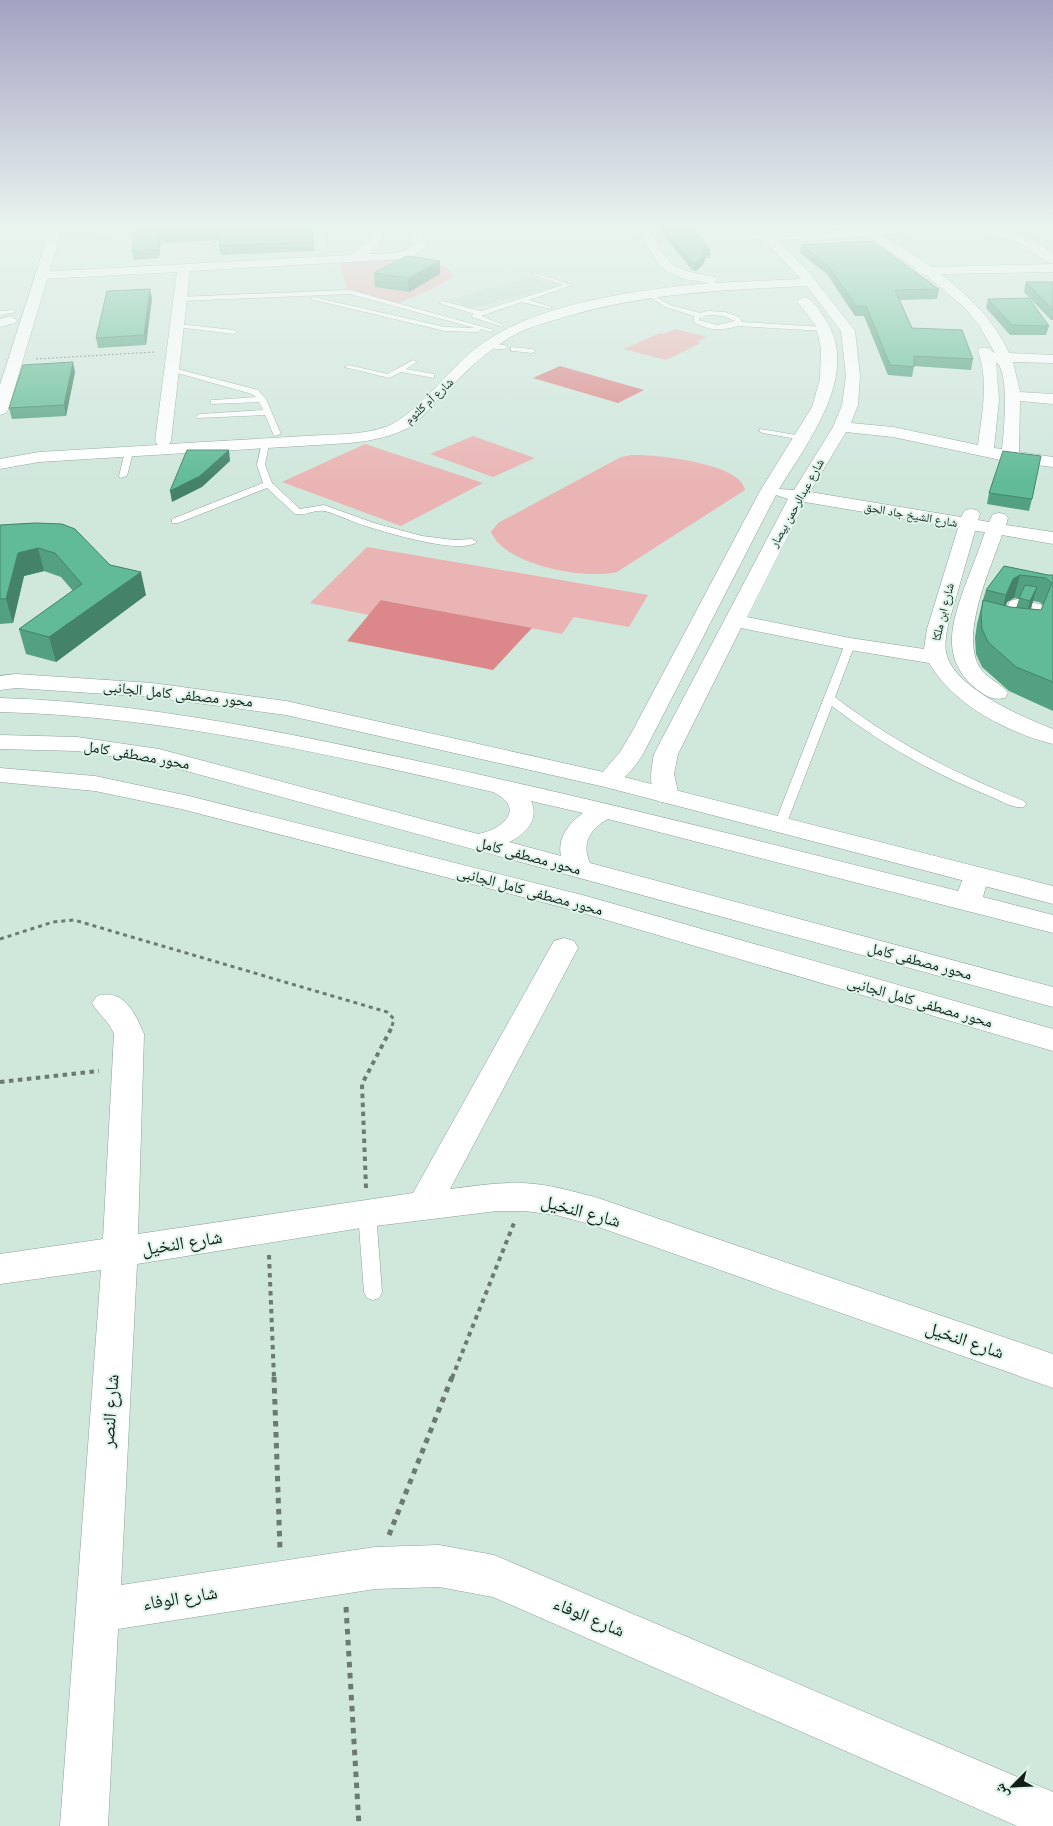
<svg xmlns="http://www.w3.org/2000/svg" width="1053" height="1826" font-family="Raleway,'Noto Naskh Arabic',sans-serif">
	<rect width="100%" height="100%" fill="#d0e7dc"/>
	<path fill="#bedccd" d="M532,277L556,286L472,309L448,300Z"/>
	<path fill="#eab4b4" d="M406,259C422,262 445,261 454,276L434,288L396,304L347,292L340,260Z
		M675,329L707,337L697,342L701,343L666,360L624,349L660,333L664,334Z
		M473,436L535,458L493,477L430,454Z
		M365,444L483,483L401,526L282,482Z
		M632,455C653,454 742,463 745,490L617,572C586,580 504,565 491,532L498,523L621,457Z
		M367,547L648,595L629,627L574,617L562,634L382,600L369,615L310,603Z"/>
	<path fill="#dc888a" d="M560,366L644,390L618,403L533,378Z
		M381,600L532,628L493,670L347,641Z"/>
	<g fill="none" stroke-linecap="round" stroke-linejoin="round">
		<defs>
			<path id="lane" d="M532,272L572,285L529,300L551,307V309L522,302L481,316L503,325V327L472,317L471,316L474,314L439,303L442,301L481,311L563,285L532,274Z
				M350,290L494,330L491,332L481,329L478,332L445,331L310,299L313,297L445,327L475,328L350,294L180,301L177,299L180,297Z
				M648,292L670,305L700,313L708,311L725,312L739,317L742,322L824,327L827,329L824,331L737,326C722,331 707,331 694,322V316L666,307L646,295L645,294ZM709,315L724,316L735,321L717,325L699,320V318Z
				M0,311L13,310L16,312L0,315Z
				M178,324L234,330L237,332L234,334L176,327V325Z
				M486,343L504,345L508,347C503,351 490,349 485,345Z
				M511,347L532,349L536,351L532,353L514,351H511Z
				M413,360L417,362L406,369L434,374V378L401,372L389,378L344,367L348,365L388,374Z
				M170,367L258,390L266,399L281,434L274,436L265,415L197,418L196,416L200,414L263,410L259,402L211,404V400H214L256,397L252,394L170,371Z
				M760,429L802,436L806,438L802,440L763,433L759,431Z
				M262,442L269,444L265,465L272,483L300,509L324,505L374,523L422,536L454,540L472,539L477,542C461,555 388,533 369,527C354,523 340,515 325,511C315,509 305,516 295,514L267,488L178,523H172V519L263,483L257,465Z
				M129,449L133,452L127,476L120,478L119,476L125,452Z
				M1018,599L1043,605L1044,607L1036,628L1032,629L1027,626L1033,609L1018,605L1009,625L1005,626L1000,623L1010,601Z
				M850,641L855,644L835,697C893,742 956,774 1024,801L1026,804L1024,807C1014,809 1001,801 992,797C934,774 881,744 832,706L786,825L780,829L776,828L774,825L845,644Z
				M367,1206L373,1208L376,1213L382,1292L379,1298L373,1300L367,1298L364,1292L358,1213L361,1208Z"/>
			<path id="street" d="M117,226H199L194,229L55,236L49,233L55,230Z
				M370,226H382C384,239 378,247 369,254C384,254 401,255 414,245L409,226H453L448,229L422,232L426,246C420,254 412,257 402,259L190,271L171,441L169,444C214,441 260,439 305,436C332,434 362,436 388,426C415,415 450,369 475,349C532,303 638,290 709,283L684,279L666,271L657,262L642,237L624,226C666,226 650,249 675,266C687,273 702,274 715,277L717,280L714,283L801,279L764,240L754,239L752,237L758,234L752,226H764L770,233L923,226H978L1017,234L1036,241L1053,254V264C1039,260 1027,244 1010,239C968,227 924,233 882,235L932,267L1053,264V272L941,274C969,296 995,321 1009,353L1053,355V363L1013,362L1020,392L1053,394V404L1020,401L1019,452L1053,457V467L1010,462L893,437L846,432L810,492L961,517L965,510L971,509L977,510L980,514L978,520L989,522L993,514L999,513L1005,514L1008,518L1006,525L1053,532V544L1002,535C991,568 959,635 980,668C987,679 1001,683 1008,693L1005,698C992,701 984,695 974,687C939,656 953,620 966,583C973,566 979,549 985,532L975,531L947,629C946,638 944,647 947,656C957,689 1022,717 1053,729V744C1006,732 954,705 929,663L850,650L741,628L678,754L674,774L679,796L676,801L667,803L658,801C648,787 651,770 654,754L788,499L776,495L642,756C631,771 619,790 599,785L596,780L620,752L633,730L760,491L812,407L820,379L821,349L816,326L797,301L804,297C813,299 820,311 825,319C862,373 807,443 779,489L794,490L833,427L842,405L846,376L841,331L807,286C724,290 642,293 562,318C544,323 525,328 509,338C472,360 444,395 414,425C394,436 372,441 350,443L39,462L0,469V459L39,452L158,445L155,441L177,272L42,279L38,278L36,275L38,272L351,255L369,241ZM867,236L917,269L916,271L918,274L926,275L964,307L979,325L995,353C989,350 989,346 980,348L978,351C989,381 982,414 978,445L893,427L851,423L858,405L860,376L855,331L808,271L777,240ZM996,362C1010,371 1004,432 1002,449L994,448L999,400ZM805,502L958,528L927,629L924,649L850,638L747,617Z
				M10,316L17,320L15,323L0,327V319Z
				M564,938L574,941L578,948L450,1189C475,1186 499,1182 523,1183C548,1184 571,1191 595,1197L1053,1354V1388L593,1225L556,1215L525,1211H497L367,1227L137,1264L121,1585L375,1547L439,1545L494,1555L1053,1792V1826H1017L493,1597L439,1587L375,1589L118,1629L108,1826H60L101,1270L0,1284V1254L103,1239L114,1034C108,1020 100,1016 92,1003L97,996C124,988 135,1013 144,1034L138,1234L413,1193L550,948L554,941Z"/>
			<path id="secondary" d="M51,226H63L8,410L6,413L0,415V385Z
				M16,674L152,683L286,701L608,773L1053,886V904L605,787L286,715L152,697L16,688L0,690V676Z
				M0,768L95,776L189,796L586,896L1053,1029V1051L569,909L181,809L95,791L0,782Z"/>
			<path id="primary" d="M0,698C138,702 273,730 408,759C592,798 775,845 958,891L967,869L976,867L985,869L989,875L983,897L1053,915V933L608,819C590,829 581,843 590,863L1053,987V1007L157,763L77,751L0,749V735L77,737L159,749L478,834C504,829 526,808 493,792C331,755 167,716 0,712ZM531,801L583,813C569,823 557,838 561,856L509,842C525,835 540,819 531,801Z"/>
		</defs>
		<use href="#lane" stroke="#8da298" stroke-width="1"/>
		<use href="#street" stroke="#8da298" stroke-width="1"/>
		<use href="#secondary" stroke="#8da298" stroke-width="1"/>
		<use href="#primary" stroke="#8da298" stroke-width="1"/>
		<path stroke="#6b7a73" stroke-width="1" stroke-dasharray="2 2" stroke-linecap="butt" d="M325,226L328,245
			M215,237V250
			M36,359L154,352"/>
		<path stroke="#6b7a73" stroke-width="3" stroke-dasharray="4 4" stroke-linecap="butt" d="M0,939L53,922L74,920L387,1012L394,1019L392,1026"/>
		<path stroke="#6b7a73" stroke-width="4" stroke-dasharray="4.5 4.5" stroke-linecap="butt" d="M0,1082L99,1071
			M366,1188L362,1084L393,1025
			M269,1255L274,1378
			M452,1378L514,1223"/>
		<path stroke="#6b7a73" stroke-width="5" stroke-dasharray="5.5 5.5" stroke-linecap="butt" d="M274,1377L280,1549
			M389,1535L452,1377
			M346,1607L359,1826"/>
		<use href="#lane" fill="#fff" fill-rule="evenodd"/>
		<use href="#street" fill="#fff" fill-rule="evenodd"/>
		<use href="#secondary" fill="#fff" fill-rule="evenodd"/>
		<use href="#primary" fill="#fff" fill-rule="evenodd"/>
	</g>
	<path fill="#53a181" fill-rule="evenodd" d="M312,226L315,251L221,255L219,246L220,240L162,243L161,238L159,258L134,260L132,251L161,229Z
		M656,226H691L710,250V258H705L704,264L695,271L692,270Z
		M801,245L939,289L937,299L899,300L912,328L973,359L971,370L914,366L912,377L888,375L864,316H855L827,274L800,253Z
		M374,273L440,274L409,292L375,287Z
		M1026,282H1053V320H1051L1024,292Z
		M152,298L146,345L98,348L96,338Z
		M988,299L1049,326L1046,335H1010L986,308Z
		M75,372L66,416L12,419L9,408Z
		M989,493L1032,499L1029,511L987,504Z
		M0,525L110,565L146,595L56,662L26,654L19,629L73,591L61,577L44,571L24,576L13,623L0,624Z
		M1004,566L1048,575H1053V711L1009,691L982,667L976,654L975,638L977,624L983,600L986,590ZM1014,598L1019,599L1016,608L1006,606L1007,602ZM1033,601L1039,602L1043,605L1041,610L1031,609Z"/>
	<path fill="#448369" d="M160,226L162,233L161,234V238L159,258L158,250Z
		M705,256L704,264L695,271V263Z
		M440,261V274L409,292L408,278Z
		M150,289L152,298L146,345L144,335Z
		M73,362L75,372L66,416L64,405Z
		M229,450L230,461L202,487L172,502L170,491Z
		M38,548L44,571L24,576L13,623L6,599L18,553Z
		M141,572L146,595L56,662L49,637Z
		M1020,575L1014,598L1007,602L1000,619L1006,595L1013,579Z
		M1037,587L1030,611L1024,625L1030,601Z"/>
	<path fill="#61bb96" stroke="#448369" d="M136,226H160L158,250L132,251Z
		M161,226H312L314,242L219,246L220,232L161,234Z
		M662,226H691L710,250H701L705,256L695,263L692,262Z
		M872,241L939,289L895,290L912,328L962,330L973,359L914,356V367L890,365L866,306H856L828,265L801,245Z
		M407,256L440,261L408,278L374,273Z
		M1026,282H1053V310Z
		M150,289L144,335L96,338L107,291Z
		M1029,298L1049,326L1012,325L988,299Z
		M73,362L64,405L9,408L23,365Z
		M187,450H229L200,476L170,491Z
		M1003,451L1041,456L1032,499L989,493Z
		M35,523L62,524L75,529L110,565L141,572L49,637L19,629L82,584L55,553L38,548L18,553L6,599H0V525Z
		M1004,566L1048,575H1053V682L1016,667L988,642L982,629L981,614L983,600L1010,607L1041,610L1052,583L1046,578L1020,575L1013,579L1006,595L986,590Z
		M1025,585L1037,587L1030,601L1019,598Z"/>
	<linearGradient id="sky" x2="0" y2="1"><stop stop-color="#a3a2c2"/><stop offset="0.47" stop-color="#eaf4ef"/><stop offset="1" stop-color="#eaf4ef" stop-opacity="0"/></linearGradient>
	<rect width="1053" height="482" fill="url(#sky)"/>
	<g text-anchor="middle" stroke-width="4" stroke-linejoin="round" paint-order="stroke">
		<g font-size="12" fill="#141c18" stroke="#ddf4e9">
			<text transform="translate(429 401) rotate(-43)" y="4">شارع أم كلثوم</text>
			<text transform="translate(797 503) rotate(-61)" y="4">شارع عبدالرحمن بيصار</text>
			<text transform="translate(911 515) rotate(10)" y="4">شارع الشيخ جاد الحق</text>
			<text transform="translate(943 612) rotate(-76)" y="4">شارع ابن ملكا</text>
		</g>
		<g font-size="15" fill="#141c18" stroke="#ddf4e9">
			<text transform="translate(178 694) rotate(6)" y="5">محور مصطفى كامل الجانبى</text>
			<text transform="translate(137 755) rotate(10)" y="5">محور مصطفى كامل</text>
			<text transform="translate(529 856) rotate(15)" y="5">محور مصطفى كامل</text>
			<text transform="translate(530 891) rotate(15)" y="5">محور مصطفى كامل الجانبى</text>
			<text transform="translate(920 961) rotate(15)" y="5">محور مصطفى كامل</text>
			<text transform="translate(920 1002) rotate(16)" y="5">محور مصطفى كامل الجانبى</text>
		</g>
		<g font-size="18" fill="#141c18" stroke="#ddf4e9">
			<text transform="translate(581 1211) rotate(15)" y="6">شارع النخيل</text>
			<text transform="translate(182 1243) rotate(-9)" y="6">شارع النخيل</text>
			<text transform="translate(965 1340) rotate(19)" y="6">شارع النخيل</text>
			<text transform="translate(110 1411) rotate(-86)" y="6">شارع النصر</text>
			<text transform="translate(180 1598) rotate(-9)" y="6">شارع الوفاء</text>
			<text transform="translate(589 1617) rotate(23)" y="6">شارع الوفاء</text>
		</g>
	</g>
	<g transform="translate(1013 1786) rotate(246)" stroke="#ddf4e9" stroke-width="4" paint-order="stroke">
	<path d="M0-4L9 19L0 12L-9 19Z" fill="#141c18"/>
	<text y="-8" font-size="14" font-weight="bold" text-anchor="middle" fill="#141c18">ش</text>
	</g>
</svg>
